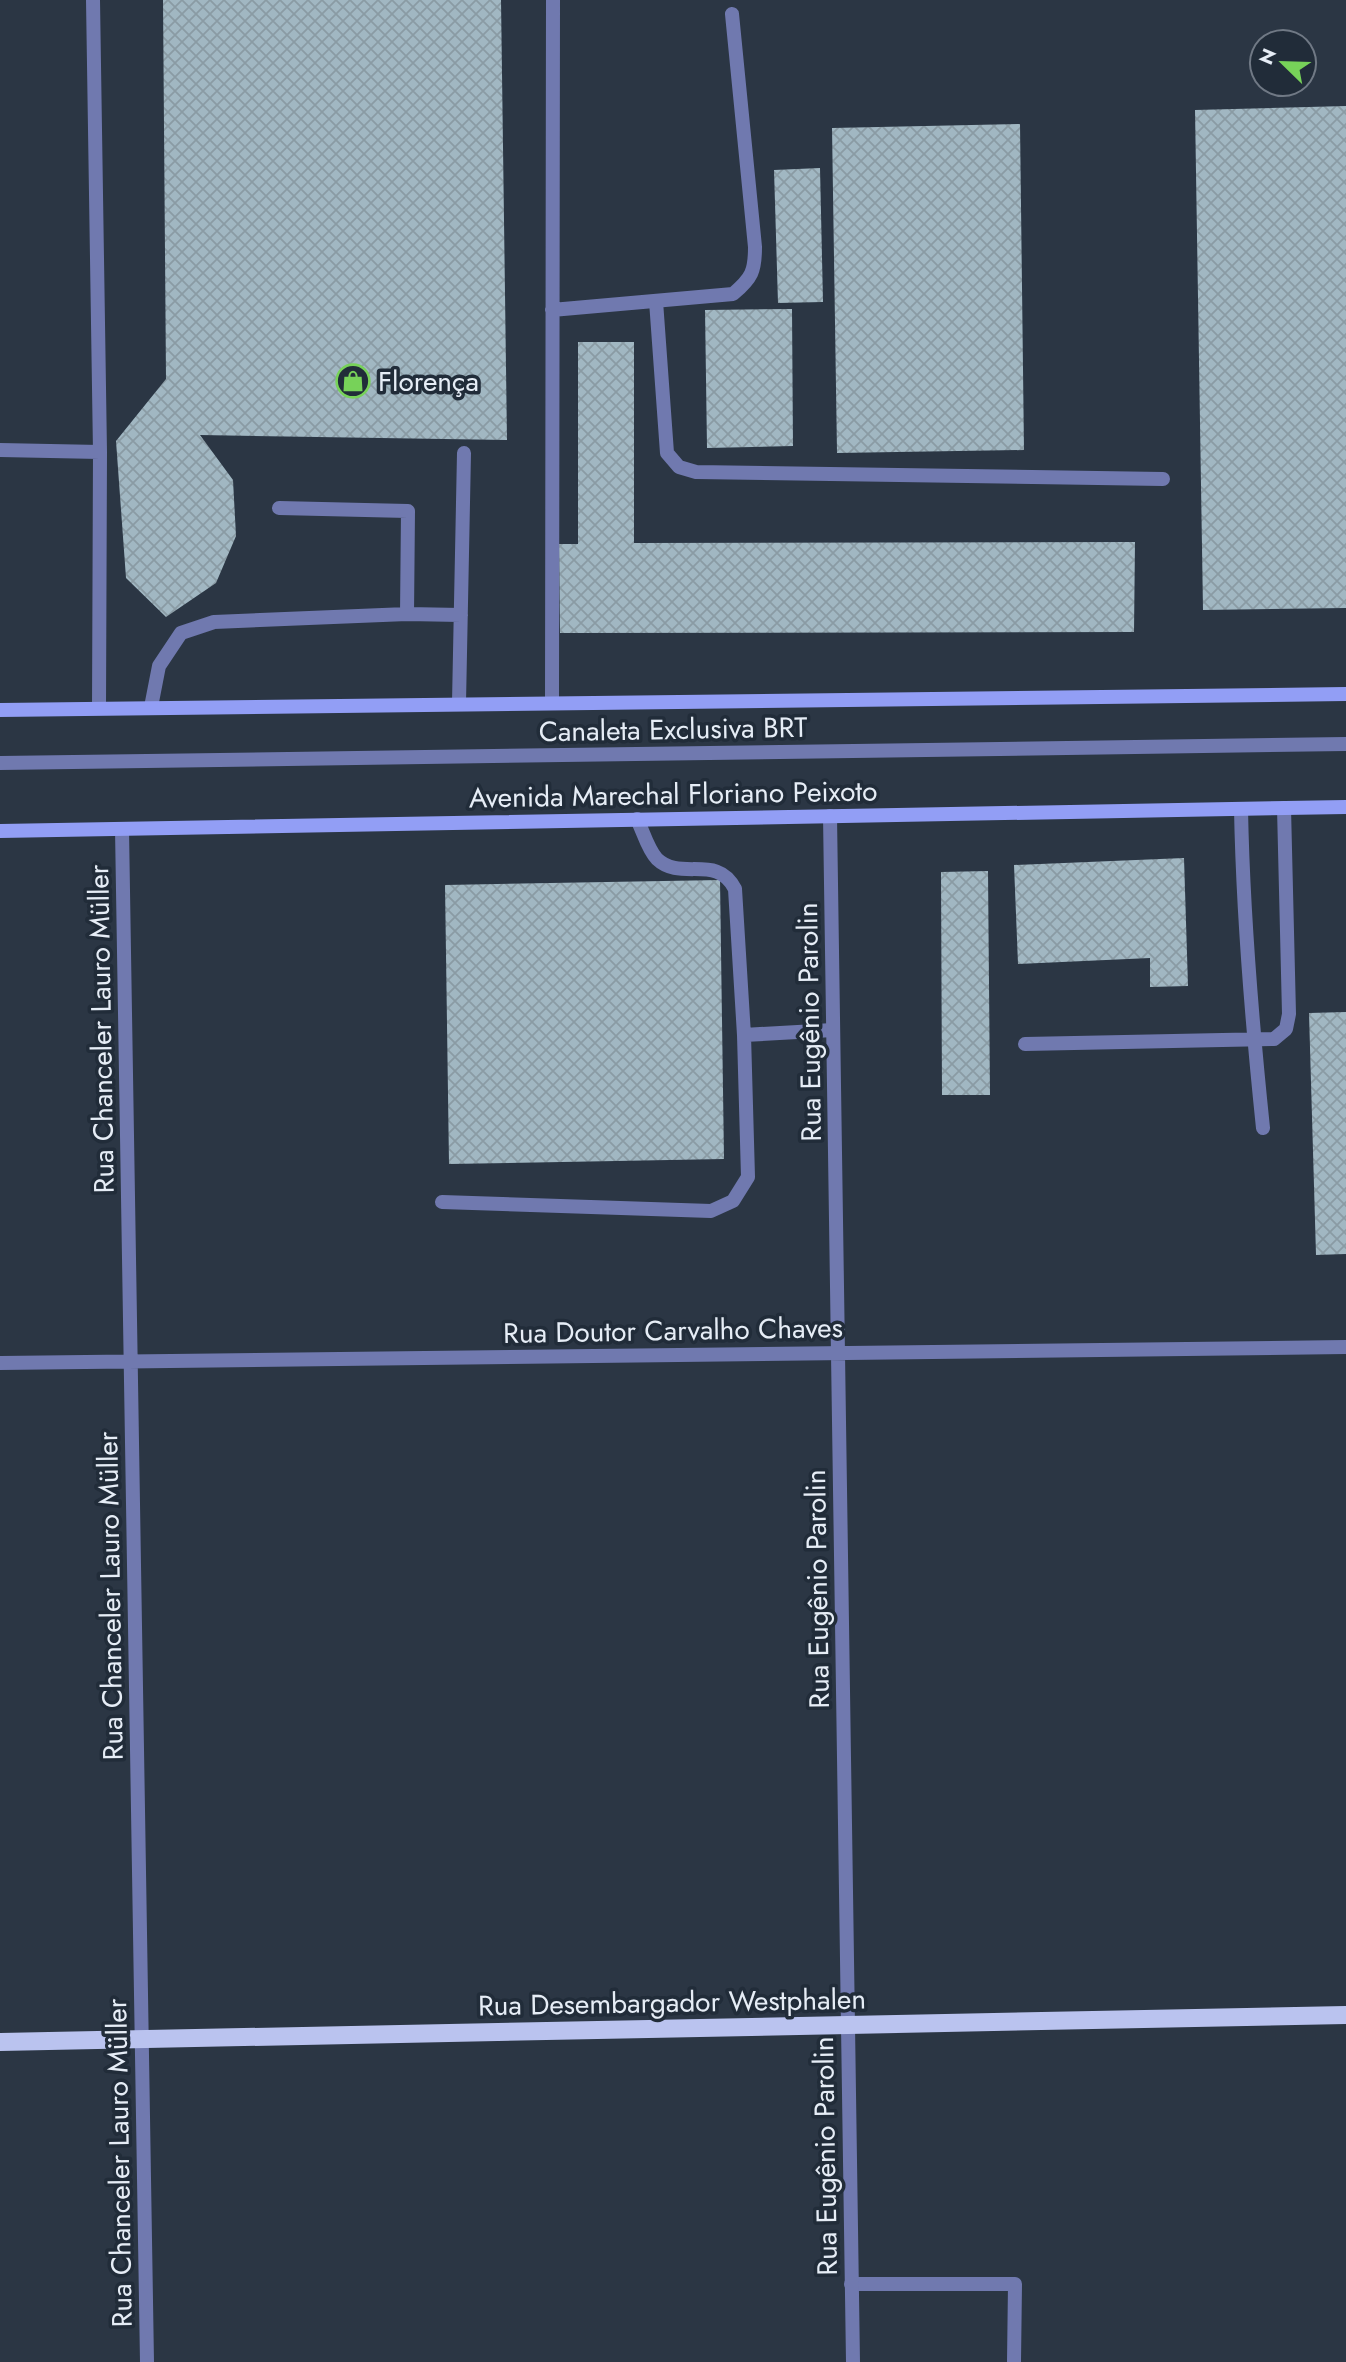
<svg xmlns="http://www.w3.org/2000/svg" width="1346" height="2362" font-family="Jost,sans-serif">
	<defs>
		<pattern id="building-cross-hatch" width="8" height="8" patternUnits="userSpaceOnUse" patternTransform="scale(1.75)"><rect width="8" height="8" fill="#a1b7c2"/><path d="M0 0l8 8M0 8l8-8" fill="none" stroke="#8a9ba4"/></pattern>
	</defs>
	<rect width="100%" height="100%" fill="#2b3644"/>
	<path fill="url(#building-cross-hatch)" d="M163,0H501L507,440L200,435L233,480L236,536L216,583L166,617L126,578L116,441L166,379Z
		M1346,106V608L1203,610L1195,110Z
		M1020,124L1024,450L837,453L832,128Z
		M820,168L823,302L778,303L774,170Z
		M792,309L793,446L707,448L705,310Z
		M578,342H634V543L1135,542L1134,632L560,633L559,544H578Z
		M1184,858L1188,986L1150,987V958L1018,964L1014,865Z
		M988,871L990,1095H942L941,872Z
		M720,880L724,1159L449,1164L445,885Z
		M1346,1012V1254L1316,1255L1309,1013Z"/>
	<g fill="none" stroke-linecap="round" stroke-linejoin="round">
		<path stroke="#7079af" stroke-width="14" d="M93,0L100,452L99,708
			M656,301L667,453L679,467L696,472L1163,479
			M552,310L733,294C752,278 755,271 755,247L732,14
			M0,450L100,452
			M279,508L408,511L407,614
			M552,702L553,0
			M459,703L464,453
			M151,707L159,666L181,633L214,622L407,614L461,615
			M0,763L1346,744
			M1241,809C1243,916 1252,1022 1263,1128
			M744,1035L833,1030
			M1025,1044L1274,1039L1286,1029L1289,1014L1284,808
			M442,1202L711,1211L733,1201L748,1177L744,1035L735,889C717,853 681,882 657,859C648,850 643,831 637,819
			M851,2284H1015L1014,2362"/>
		<path stroke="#7079af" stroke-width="14" d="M830,816L853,2362
			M122,829L147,2362
			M0,1363L1346,1347"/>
		<path stroke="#929ef5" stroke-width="14" d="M0,710L1346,694
			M0,831L1346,807"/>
		<path stroke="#bac3ef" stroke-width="18" d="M0,2042L1346,2015"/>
	</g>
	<defs>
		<symbol id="shop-ring" viewBox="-11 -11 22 22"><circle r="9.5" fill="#212c39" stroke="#77d259" stroke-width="1.5"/><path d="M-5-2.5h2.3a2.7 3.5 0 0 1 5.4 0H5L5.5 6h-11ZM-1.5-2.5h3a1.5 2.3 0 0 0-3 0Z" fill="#77d259"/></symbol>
	</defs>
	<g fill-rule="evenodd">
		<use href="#shop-ring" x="334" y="362" width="38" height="38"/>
	</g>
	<g text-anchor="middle" stroke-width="7" stroke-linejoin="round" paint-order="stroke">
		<g font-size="28" fill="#e6edf6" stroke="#212c39" text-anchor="start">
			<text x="378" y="391">Florença</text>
		</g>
		<g font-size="28" fill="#e6edf6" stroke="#212c39">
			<text transform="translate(673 729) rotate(-1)" y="10">Canaleta Exclusiva BRT</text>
			<text transform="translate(673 794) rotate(-1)" y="10">Avenida Marechal Floriano Peixoto</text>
			<text transform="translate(809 1022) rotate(-91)" y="10">Rua Eugênio Parolin</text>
			<text transform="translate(101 1029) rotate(-91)" y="10">Rua Chanceler Lauro Müller</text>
			<text transform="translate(673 1330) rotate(-1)" y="10">Rua Doutor Carvalho Chaves</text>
			<text transform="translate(817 1589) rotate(-91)" y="10">Rua Eugênio Parolin</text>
			<text transform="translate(110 1596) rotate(-91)" y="10">Rua Chanceler Lauro Müller</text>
			<text transform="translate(672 2002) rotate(-1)" y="10">Rua Desembargador Westphalen</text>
			<text transform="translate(825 2156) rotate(-91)" y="10">Rua Eugênio Parolin</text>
			<text transform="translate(119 2163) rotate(-91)" y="10">Rua Chanceler Lauro Müller</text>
		</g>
	</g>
	<g transform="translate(1283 63) rotate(293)"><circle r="33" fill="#212c39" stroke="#707985" stroke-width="2"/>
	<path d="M0-5L12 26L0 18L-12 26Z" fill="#77d259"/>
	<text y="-10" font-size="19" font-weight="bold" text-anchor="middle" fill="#e6edf6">N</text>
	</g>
</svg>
